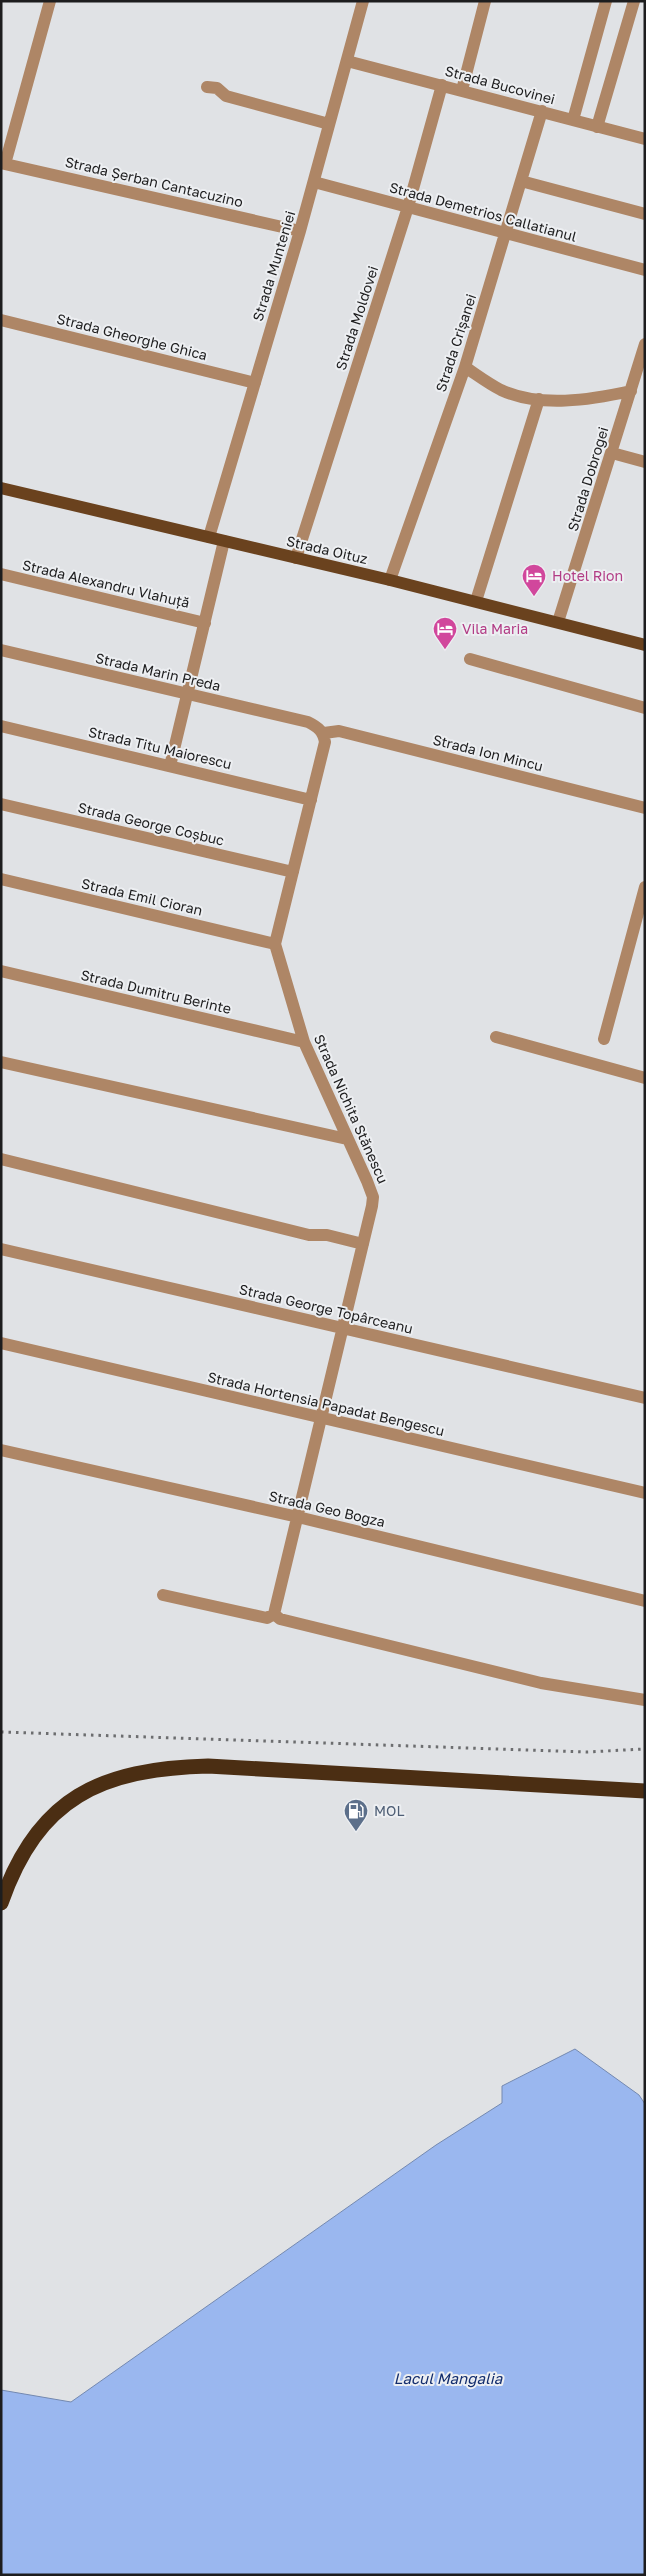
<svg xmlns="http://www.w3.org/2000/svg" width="646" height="2576" font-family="'Golos Text',sans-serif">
	<rect width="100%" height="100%" fill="#e0e2e5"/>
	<path fill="#9ab7ef" stroke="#7489b0" d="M575,2049L639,2095L645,2104V2575H1V2390L71,2402L436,2145L502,2103V2086Z"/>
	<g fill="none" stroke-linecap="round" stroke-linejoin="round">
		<path stroke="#ae8666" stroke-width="12" d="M347,61L645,139
			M207,87L217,88L226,96L329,124
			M462,90L485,1
			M573,120L606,1
			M597,127L634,1
			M1,163L300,231
			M5,164L50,1
			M521,181L645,214
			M314,182L645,270
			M1,320L255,383
			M465,367C477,375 489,384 501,390C540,408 590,400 631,391
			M612,453L645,462
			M209,537L300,231L363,1
			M296,558L408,207L442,85
			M1,574L205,623
			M390,580L465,367L542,111
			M476,601L539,399
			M558,622L645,344
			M1,650L308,722C318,727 323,731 325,742L275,944L304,1042L367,1181L373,1197L372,1206L274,1614L280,1619L541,1683L645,1700
			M470,659L645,708
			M1,726L311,800
			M324,733L339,731L645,808
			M170,766L224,541
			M1,804L293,872
			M1,879L275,944
			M1,971L304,1042
			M496,1037L645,1078
			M604,1039L645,887
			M1,1062L347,1139
			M1,1159L309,1235H327L363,1244
			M1,1249L645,1398
			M1,1343L645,1493
			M1,1450L298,1517L645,1601
			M163,1595L267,1618L274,1614"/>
		<path stroke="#6a421e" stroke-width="12" d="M1,488L390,580L645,645"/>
		<path stroke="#4b2e13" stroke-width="15" d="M1,1903C38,1797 101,1769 208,1766L645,1791"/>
		<path stroke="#6c6d6f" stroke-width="3" stroke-dasharray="2.5 5" stroke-linecap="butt" d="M1,1732L586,1752L645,1749"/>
	</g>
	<defs>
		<symbol id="hotel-pin" viewBox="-11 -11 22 30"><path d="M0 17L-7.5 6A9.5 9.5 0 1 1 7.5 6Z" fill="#d1479c" stroke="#edeff2"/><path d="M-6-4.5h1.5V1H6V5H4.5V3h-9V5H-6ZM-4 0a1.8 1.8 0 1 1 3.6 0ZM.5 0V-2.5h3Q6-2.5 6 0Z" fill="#fff"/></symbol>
		<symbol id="fuel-pin" viewBox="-11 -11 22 30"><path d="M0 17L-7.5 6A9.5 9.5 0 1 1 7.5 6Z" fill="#5c6f8a" stroke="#edeff2"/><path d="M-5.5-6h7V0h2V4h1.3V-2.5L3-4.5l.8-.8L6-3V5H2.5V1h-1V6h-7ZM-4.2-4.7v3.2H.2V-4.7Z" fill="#fff"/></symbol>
	</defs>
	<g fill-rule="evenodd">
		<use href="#hotel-pin" x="520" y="562" width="28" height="38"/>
		<use href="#hotel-pin" x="431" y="615" width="28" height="38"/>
		<use href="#fuel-pin" x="342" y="1797" width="28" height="38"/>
	</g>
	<g text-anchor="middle" stroke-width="4" stroke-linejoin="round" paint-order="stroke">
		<g font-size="14" fill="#1d1d1e" stroke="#edeff2">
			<text transform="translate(500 85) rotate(15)" y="5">Strada Bucovinei</text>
			<text transform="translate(154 182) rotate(13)" y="5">Strada Șerban Cantacuzino</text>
			<text transform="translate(483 212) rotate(15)" y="5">Strada Demetrios Callatianul</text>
			<text transform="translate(274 266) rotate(-73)" y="5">Strada Munteniei</text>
			<text transform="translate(357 318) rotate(-72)" y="5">Strada Moldovei</text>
			<text transform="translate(132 337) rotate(14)" y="5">Strada Gheorghe Ghica</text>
			<text transform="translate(456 343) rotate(-72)" y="5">Strada Crișanei</text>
			<text transform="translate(588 479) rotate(-73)" y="5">Strada Dobrogei</text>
			<text transform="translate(327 550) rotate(13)" y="5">Strada Oituz</text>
			<text transform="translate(106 584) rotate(13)" y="5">Strada Alexandru Vlahuță</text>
			<text transform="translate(158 672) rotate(13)" y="5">Strada Marin Preda</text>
			<text transform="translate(160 748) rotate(13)" y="5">Strada Titu Maiorescu</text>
			<text transform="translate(488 753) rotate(14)" y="5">Strada Ion Mincu</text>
			<text transform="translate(151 824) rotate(13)" y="5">Strada George Coșbuc</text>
			<text transform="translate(142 897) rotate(13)" y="5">Strada Emil Cioran</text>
			<text transform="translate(156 992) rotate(13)" y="5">Strada Dumitru Berinte</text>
			<text transform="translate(351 1109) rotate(66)" y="5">Strada Nichita Stănescu</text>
			<text transform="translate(326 1309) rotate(13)" y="5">Strada George Topârceanu</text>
			<text transform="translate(326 1404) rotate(13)" y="5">Strada Hortensia Papadat Bengescu</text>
			<text transform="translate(327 1509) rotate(13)" y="5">Strada Geo Bogza</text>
		</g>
		<g font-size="14" fill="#b23c85" stroke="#edeff2" text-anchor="start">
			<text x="552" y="581">Hotel Rion</text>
			<text x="462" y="634">Vila Maria</text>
		</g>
		<g font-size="14" fill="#4e5e75" stroke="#edeff2" text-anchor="start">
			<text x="374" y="1816">MOL</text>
		</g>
		<g font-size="15" font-style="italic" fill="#112c6d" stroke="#edeff2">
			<text x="448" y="2384">Lacul Mangalia</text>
		</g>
	</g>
	<rect width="646" height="2576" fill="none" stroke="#1d1d1e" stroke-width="5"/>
</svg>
